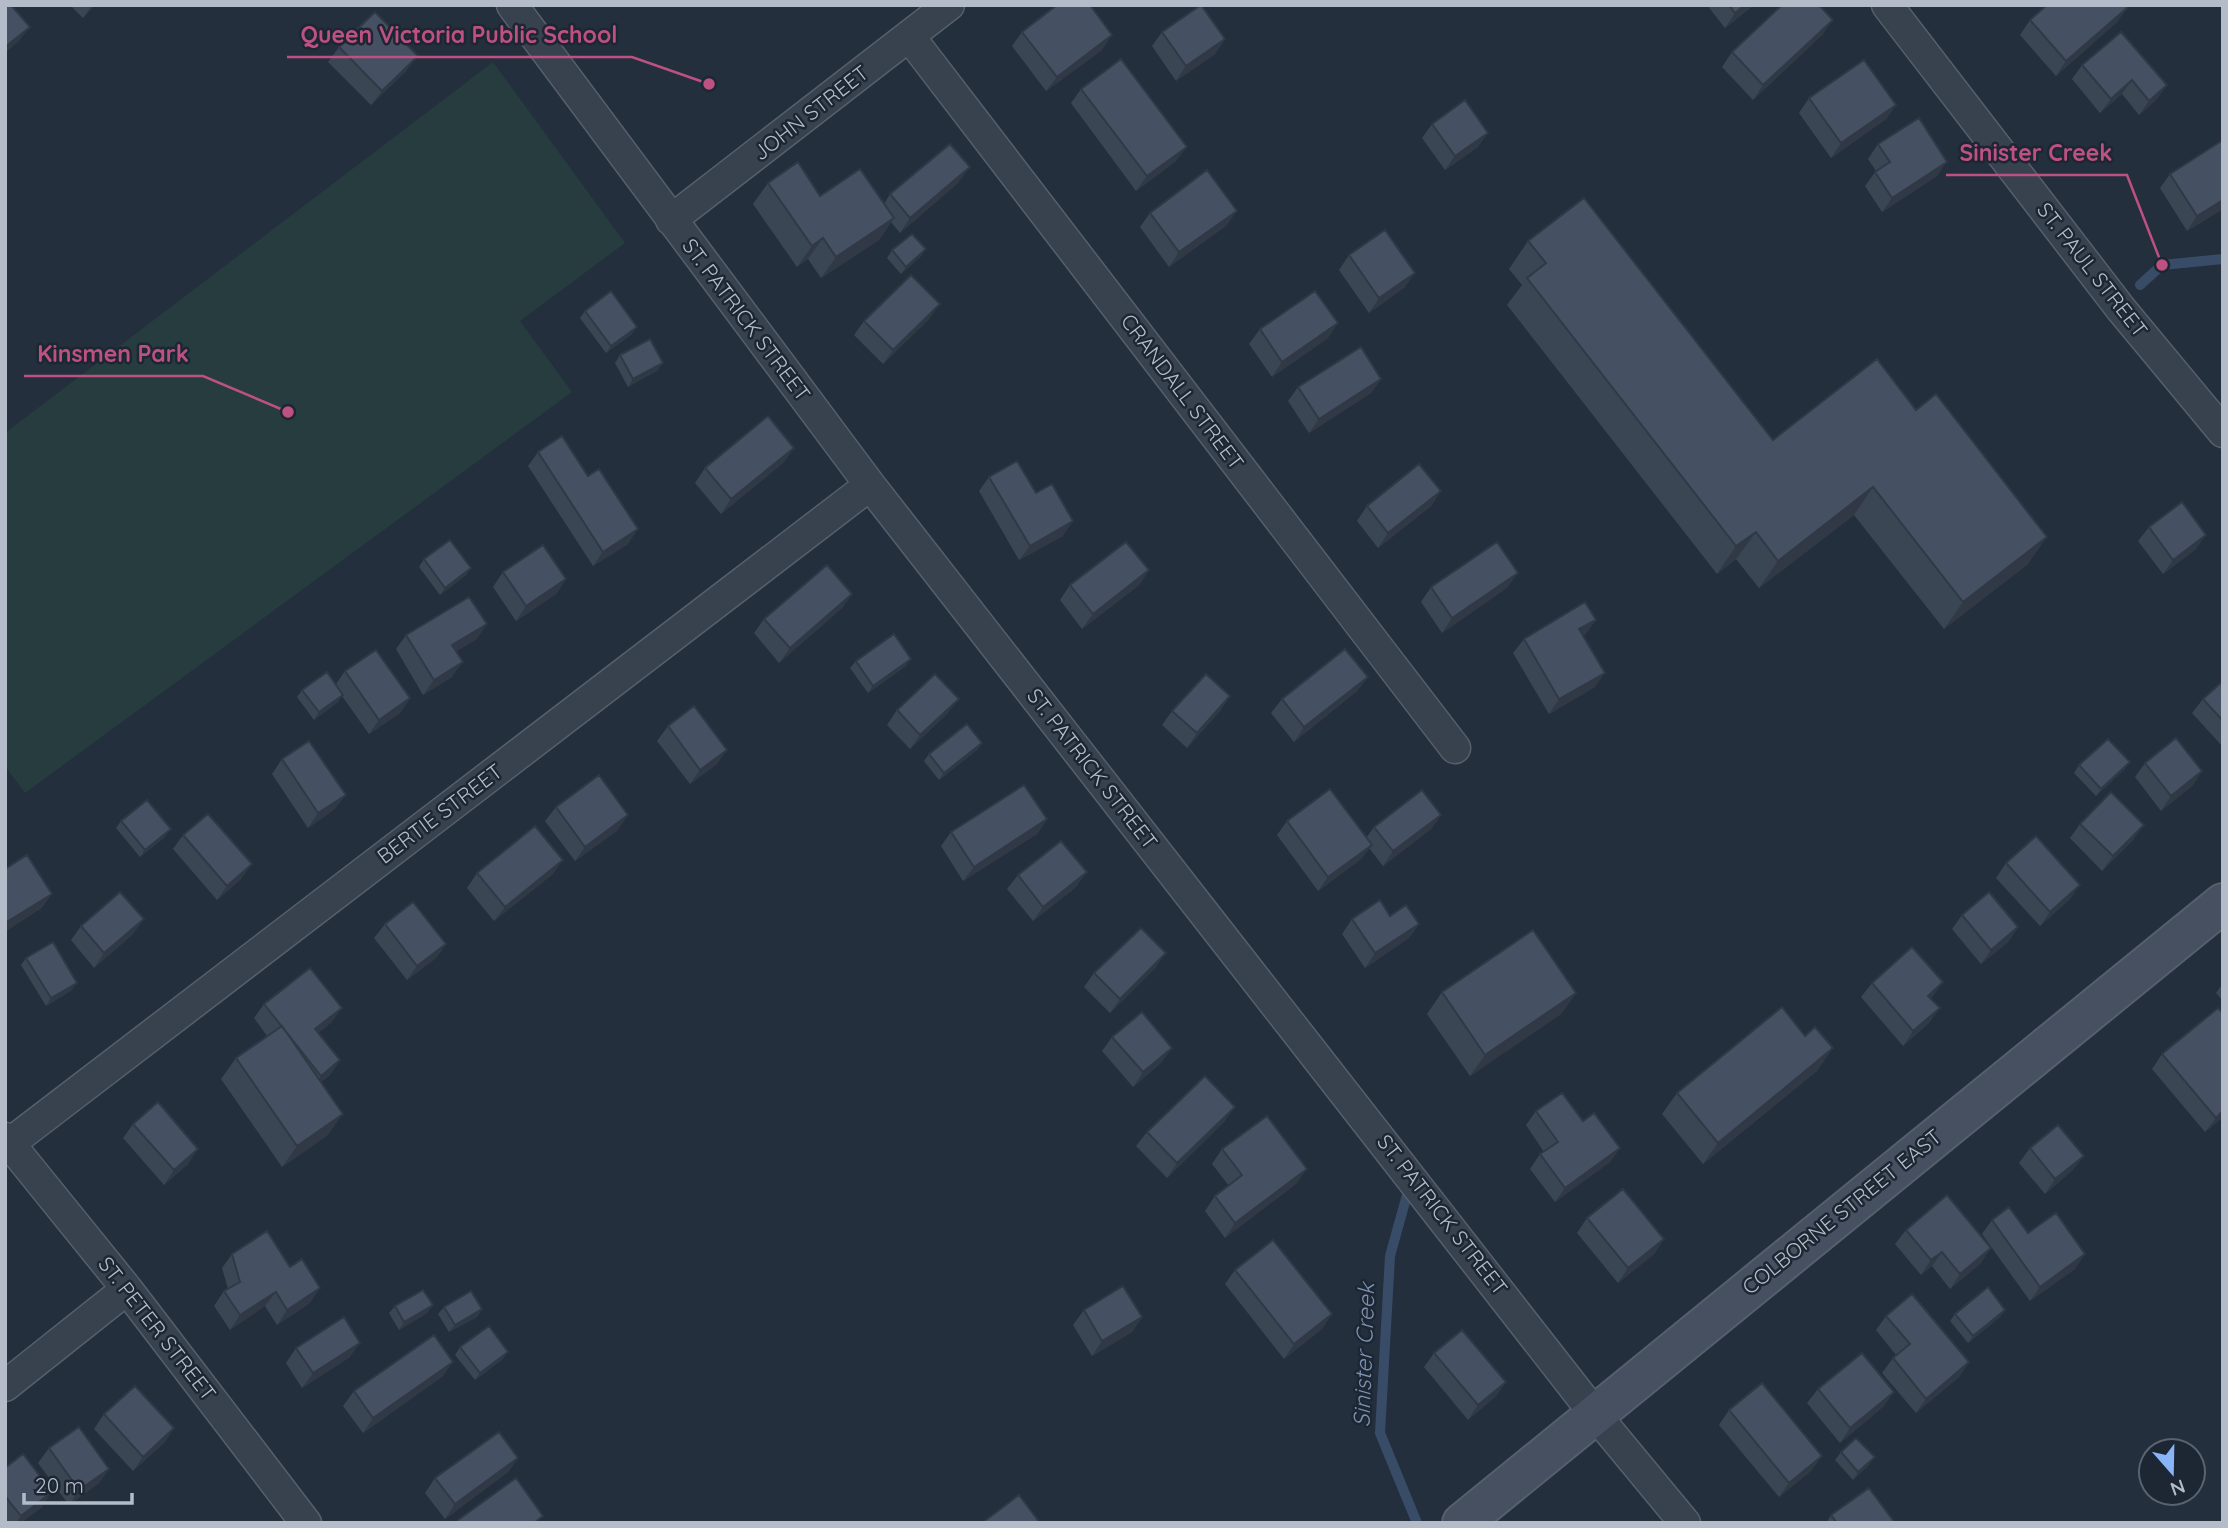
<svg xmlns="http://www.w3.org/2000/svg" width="2228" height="1528" font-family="Quicksand,sans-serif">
	<rect width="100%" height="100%" fill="#242f3e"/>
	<path fill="#263c3f" d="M493,62L625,243L520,321L572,392L25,793L5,766V433Z"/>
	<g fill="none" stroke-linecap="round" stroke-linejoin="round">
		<path stroke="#394c67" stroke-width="10" d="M2140,285L2162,265L2223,259
			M1410,1184L1390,1256L1380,1433L1417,1523"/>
		<defs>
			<path id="minor" d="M512,5L870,485L1594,1413L1685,1523
				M1887,5L2121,309L2223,432
				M909,36L1455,748
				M671,220L949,5
				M5,1138L127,1289L306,1523
				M9,1144L870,485
				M5,1386L127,1289"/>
			<path id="secondary" d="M1462,1523L2223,903"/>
		</defs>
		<use href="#minor" stroke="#565f6c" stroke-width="33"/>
		<use href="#secondary" stroke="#565f6c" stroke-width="42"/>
		<use href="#minor" stroke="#38414e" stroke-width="30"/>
		<use href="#secondary" stroke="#465061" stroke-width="38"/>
	</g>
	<path fill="#3b4654" d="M70,5H95L83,18Z
		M1707,5H1754L1725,28Z
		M2127,8L2117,22L2056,76L2020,35L2030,20Z
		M1022,32L1102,50L1046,91L1012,46Z
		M1162,32L1225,39L1215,54L1176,81L1152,46Z
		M1823,34L1753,100L1722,67L1732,52Z
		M339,47L407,70L371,105L328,62Z
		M2082,65L2167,85L2156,100L2139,115L2122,94L2100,113L2072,79Z
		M1081,89L1176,161L1136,191L1071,103Z
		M1809,98L1896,105L1886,119L1831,158L1799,113Z
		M1432,124L1478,147L1445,170L1422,138Z
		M1878,144L1937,176L1882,212L1865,186L1876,171L1868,159Z
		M2170,174L2223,209L2187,231L2160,188Z
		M959,182L900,233L891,222L879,240L821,278L808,259L797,267L753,204L768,183L820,196L884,204L890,194Z
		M1150,213L1227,225L1169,267L1140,227Z
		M1528,241L1773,440L1877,359L2028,564L1944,629L1854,515L1759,588L1736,559L1717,574L1507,305L1522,285L1509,269Z
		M926,249L921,256L901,274L887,258L892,250Z
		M1349,255L1405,287L1369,313L1339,270Z
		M585,311L632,334L606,353L580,318Z
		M930,318L883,364L854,335L864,321Z
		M1260,329L1328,338L1272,377L1249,344Z
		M620,355L658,370L628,387L615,363Z
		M1381,379L1371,393L1309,433L1288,401L1298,387Z
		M794,448L784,462L721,514L695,483L705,468Z
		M538,452L588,476L628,544L593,566L528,466Z
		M989,477L1063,536L1019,560L979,491Z
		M1441,491L1431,506L1378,548L1357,521L1367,506Z
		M2149,527L2196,549L2163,574L2138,541Z
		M424,559L471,568L466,575L440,595L419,567Z
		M1149,570L1139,585L1082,629L1060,600L1070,585Z
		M503,572L566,579L556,594L516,621L493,587Z
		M1431,587H1508L1442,633L1421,602Z
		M852,594L842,608L779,663L754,633L764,619Z
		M1586,634L1583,636L1595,687L1549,714L1513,653L1524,639Z
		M406,635L477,639L456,651L452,677L423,695L396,649Z
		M856,661L906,666L868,693L850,668Z
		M345,671L410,698L400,713L369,734L342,696L338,702L314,720L297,697L302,690L336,684Z
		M1368,677L1357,691L1294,742L1271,713L1282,699Z
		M2223,681V747L2192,713L2203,699Z
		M1230,696L1220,711L1187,748L1162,725L1172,711Z
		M897,710L948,713L910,749L887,725Z
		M668,726L717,764L690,784L657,741Z
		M982,743L977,750L939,780L924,761L929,754Z
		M282,759L335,809L308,828L272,774Z
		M2145,763L2202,771L2192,786L2161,811L2135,777Z
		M2079,765L2125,769L2096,796L2074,773Z
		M556,807L618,830L575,861L545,821Z
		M1441,815L1431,829L1383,866L1369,848L1361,859L1318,891L1277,835L1287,821L1366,838L1374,827Z
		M1047,819L1037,834L963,881L941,846L951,832Z
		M121,821L165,837L140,857L116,828Z
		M2080,824L2134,839L2102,871L2070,838Z
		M183,835L241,879L217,900L173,849Z
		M2006,863L2070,899L2040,926L1996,878Z
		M477,873L553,874L494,921L467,888Z
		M1018,875L1076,887L1033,921L1007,889Z
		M1962,915L2018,927L2008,942L1981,964L1952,929Z
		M1390,916L1419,924L1409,938L1365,968L1342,934L1352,919Z
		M385,924L446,944L436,958L407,980L374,938Z
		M81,926L133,934L94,968L71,940Z
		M26,958L72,990L46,1006L21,965Z
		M1156,967L1110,1013L1084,987L1094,973Z
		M1943,982L1931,998L1929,1023L1903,1046L1861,997L1872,983Z
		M2223,983V1001L2216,993Z
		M1442,992L1576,993L1561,1014L1470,1076L1427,1014Z
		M264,1004L332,1022L318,1033L340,1060L330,1075L321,1082L328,1135L282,1167L221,1079L236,1058L267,1036L254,1018Z
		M1112,1037L1162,1062L1133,1087L1102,1051Z
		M2162,1054L2223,1117L2205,1132L2152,1069Z
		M1818,1070L1703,1164L1662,1114L1677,1093Z
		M1536,1111L1620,1148L1610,1162L1555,1202L1530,1169L1540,1154L1544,1152L1526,1125Z
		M1225,1121L1167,1178L1136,1146L1147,1132Z
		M133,1124L188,1164L164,1185L123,1138Z
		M2030,1148L2073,1170L2045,1194L2019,1163Z
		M1222,1149L1297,1183L1225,1238L1205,1211L1215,1196L1229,1186L1212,1164Z
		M1587,1218L1664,1239L1654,1254L1618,1283L1577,1233Z
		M1992,1220L2028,1233L2075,1269L2030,1301L1982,1234Z
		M1906,1230L1981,1263L1950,1289L1932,1266L1921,1275L1895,1244Z
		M232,1254L310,1303L277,1325L265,1306L230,1330L214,1306L224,1291L228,1289L222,1268Z
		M1235,1270L1322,1329L1284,1359L1225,1284Z
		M395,1306L427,1313L399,1330L389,1313Z
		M444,1307L482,1309L477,1317L449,1332L438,1314Z
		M1084,1310L1142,1317L1132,1332L1092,1356L1073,1325Z
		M2005,1310L2000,1317L1968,1343L1950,1321L1955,1314Z
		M1886,1316L1969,1362L1959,1377L1916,1413L1882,1373L1893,1358L1896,1355L1876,1330Z
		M460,1347L503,1359L475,1380L455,1355Z
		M296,1348L350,1357L302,1388L286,1363Z
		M1434,1353L1506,1382L1495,1397L1468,1420L1424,1367Z
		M443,1376L363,1433L343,1406L354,1391Z
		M1818,1389L1884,1406L1840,1443L1807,1403Z
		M1729,1410L1812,1470L1779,1497L1719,1425Z
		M104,1414L174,1428L164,1443L133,1471L94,1429Z
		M49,1448L109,1469L99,1483L69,1505L38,1463Z
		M1841,1452L1869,1465L1853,1480L1835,1460Z
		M518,1458L508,1472L445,1519L425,1493L435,1478Z
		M5,1468L42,1507L21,1523H5Z
		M1831,1515L1895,1523H1826Z"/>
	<path fill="#303945" d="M92,5H95L83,18Z
		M1745,5H1754L1725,28L1735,13Z
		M2127,8L2117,22L2056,76L2066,61Z
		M1833,20L1823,34L1753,100L1763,85Z
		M30,27L19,41L5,53V47Z
		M1112,35L1102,50L1046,91L1057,77Z
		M1225,39L1215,54L1176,81L1186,66Z
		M418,56L407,70L371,105L382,91Z
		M2132,80L2122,94L2100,113L2111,99Z
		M2167,85L2156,100L2139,115L2149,101Z
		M1896,105L1886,119L1831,158L1841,143Z
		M1488,133L1478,147L1445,170L1455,156Z
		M1187,147L1176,161L1136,191L1147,176Z
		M1947,162L1937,176L1882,212L1892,198Z
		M970,167L959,182L900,233L910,218Z
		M2223,200V209L2187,231L2197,216Z
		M1237,211L1227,225L1169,267L1179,252Z
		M894,218L879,240L821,278L836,257Z
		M823,238L808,259L797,267L812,246Z
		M926,249L921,256L901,274L906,267Z
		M1415,273L1405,287L1369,313L1379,298Z
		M940,304L930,318L883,364L893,350Z
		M1338,323L1328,338L1272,377L1282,362Z
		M637,327L632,334L606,353L611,346Z
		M663,363L658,370L628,387L633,379Z
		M1381,379L1371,393L1309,433L1319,419Z
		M794,448L784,462L721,514L731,499Z
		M1873,487L1854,515L1759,588L1778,561Z
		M1441,491L1431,506L1378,548L1388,533Z
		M1073,521L1063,536L1019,560L1030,546Z
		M638,529L628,544L593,566L603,552Z
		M1756,532L1736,559L1717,574L1736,546Z
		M2206,535L2196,549L2163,574L2173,560Z
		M2047,537L2028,564L1944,629L1963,602Z
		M471,568L466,575L440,595L445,588Z
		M1149,570L1139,585L1082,629L1093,614Z
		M1518,573L1508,587L1442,633L1452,618Z
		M566,579L556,594L516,621L526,606Z
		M852,594L842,608L779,663L790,648Z
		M1596,620L1586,634L1569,644L1579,629Z
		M487,624L477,639L442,660L452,645Z
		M911,659L906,666L868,693L873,686Z
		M463,662L452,677L423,695L434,680Z
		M1605,673L1595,687L1549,714L1559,699Z
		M1368,677L1357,691L1294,742L1304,727Z
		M343,695L338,702L314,720L319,712Z
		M1230,696L1220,711L1187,748L1197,733Z
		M410,698L400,713L369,734L379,720Z
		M959,699L948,713L910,749L920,735Z
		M982,743L977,750L939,780L944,773Z
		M727,750L717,764L690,784L700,770Z
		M2130,762L2125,769L2096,796L2101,789Z
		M2202,771L2192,786L2161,811L2171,796Z
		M346,795L335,809L308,828L318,813Z
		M628,815L618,830L575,861L585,847Z
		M1441,815L1431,829L1383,866L1393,851Z
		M1047,819L1037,834L963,881L974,867Z
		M2144,825L2134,839L2102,871L2113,856Z
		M171,829L165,837L140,857L145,850Z
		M1372,845L1361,859L1318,891L1328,877Z
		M563,860L553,874L494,921L505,907Z
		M252,864L241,879L217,900L227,886Z
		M1087,872L1076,887L1033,921L1043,907Z
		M2080,885L2070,899L2040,926L2050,912Z
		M52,894L42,908L5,932V923Z
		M144,919L133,934L94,968L104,953Z
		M1419,924L1409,938L1365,968L1375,953Z
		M2018,927L2008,942L1981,964L1991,950Z
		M446,944L436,958L407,980L417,966Z
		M1166,953L1156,967L1110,1013L1120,999Z
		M1943,982L1933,996L1918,1010L1928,996Z
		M77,983L72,990L46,1006L51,998Z
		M1576,993L1561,1014L1470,1076L1485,1055Z
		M342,1008L332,1022L305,1043L315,1029Z
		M1940,1008L1929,1023L1903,1046L1913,1031Z
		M1172,1048L1162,1062L1133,1087L1143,1072Z
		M1833,1048L1818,1070L1703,1164L1718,1143Z
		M340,1060L330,1075L311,1090L321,1076Z
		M1235,1107L1225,1121L1167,1178L1177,1163Z
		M2223,1111V1117L2205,1132L2216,1118Z
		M343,1114L328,1135L282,1167L297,1146Z
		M1620,1148L1610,1162L1555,1202L1565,1188Z
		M198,1149L188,1164L164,1185L174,1170Z
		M2084,1156L2073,1170L2045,1194L2055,1179Z
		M1307,1169L1297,1183L1225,1238L1235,1223Z
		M1664,1239L1654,1254L1618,1283L1628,1268Z
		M1991,1248L1981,1263L1950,1289L1960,1274Z
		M1942,1252L1932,1266L1921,1275L1931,1260Z
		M2085,1254L2075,1269L2030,1301L2040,1287Z
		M320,1288L310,1303L277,1325L287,1310Z
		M276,1292L265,1306L230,1330L240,1315Z
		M433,1305L427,1313L399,1330L404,1322Z
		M482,1309L477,1317L449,1332L455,1325Z
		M2005,1310L2000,1317L1968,1343L1973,1336Z
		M1332,1314L1322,1329L1284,1359L1294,1344Z
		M1142,1317L1132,1332L1092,1356L1102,1341Z
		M360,1343L350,1357L302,1388L313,1373Z
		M508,1352L503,1359L475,1380L480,1373Z
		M453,1362L443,1376L363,1433L373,1418Z
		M1969,1362L1959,1377L1916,1413L1926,1399Z
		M1506,1382L1495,1397L1468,1420L1478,1405Z
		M1894,1392L1884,1406L1840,1443L1850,1428Z
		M174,1428L164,1443L133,1471L143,1457Z
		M1822,1456L1812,1470L1779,1497L1789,1483Z
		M1875,1457L1869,1465L1853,1480L1858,1472Z
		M518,1458L508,1472L445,1519L455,1504Z
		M109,1469L99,1483L69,1505L79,1490Z
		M52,1492L42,1507L21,1523H16L21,1516Z"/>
	<path fill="#455162" stroke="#303945" stroke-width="2" d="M5,5H11L30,27L5,47Z
		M1057,5H1090L1112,35L1057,77L1022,32Z
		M1201,5L1225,39L1186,66L1162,32Z
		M1729,5H1745L1735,13Z
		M1782,5H1819L1833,20L1763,85L1732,52Z
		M2047,5H2125L2127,8L2066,61L2030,20Z
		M375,12L418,56L382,91L339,47Z
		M2121,32L2167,85L2149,101L2132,80L2111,99L2082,65Z
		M1121,59L1187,147L1147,176L1081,89Z
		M1864,60L1896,105L1841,143L1809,98Z
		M1465,100L1488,133L1455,156L1432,124Z
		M1919,118L1947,162L1892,198L1875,172L1890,162L1878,144Z
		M2223,140V200L2197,216L2170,174Z
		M950,144L970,167L910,218L890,194Z
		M798,162L820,196L860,169L894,218L836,257L823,238L812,246L768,183Z
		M1207,170L1237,211L1179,252L1150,213Z
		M1584,198L1773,440L1877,359L1916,410L1936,394L2047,537L1963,602L1873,487L1778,561L1756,532L1736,546L1527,278L1546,263L1528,241Z
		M1385,230L1415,273L1379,298L1349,255Z
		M912,234L926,249L906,267L892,250Z
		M911,275L940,304L893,350L864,321Z
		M611,291L637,327L611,346L585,311Z
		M1315,291L1338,323L1282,362L1260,329Z
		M650,339L663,363L633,379L620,355Z
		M1361,347L1381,379L1319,419L1298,387Z
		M768,416L794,448L731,499L705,468Z
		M562,436L588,476L599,469L638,529L603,552L538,452Z
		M1017,461L1036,493L1052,484L1073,521L1030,546L989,477Z
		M1419,464L1441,491L1388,533L1367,506Z
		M2182,502L2206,535L2173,560L2149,527Z
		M450,540L471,568L445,588L424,559Z
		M1126,542L1149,570L1093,614L1070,585Z
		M1497,542L1518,573L1452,618L1431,587Z
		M543,545L566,579L526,606L503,572Z
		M827,565L852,594L790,648L764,619Z
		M469,597L487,624L452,645L463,662L434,680L406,635Z
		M1585,602L1596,620L1579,629L1605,673L1559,699L1524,639Z
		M894,634L911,659L873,686L856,661Z
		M1345,649L1368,677L1304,727L1282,699Z
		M376,650L410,698L379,720L345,671Z
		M327,672L343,695L319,712L302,690Z
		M935,674L959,699L920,735L897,710Z
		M1206,674L1230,696L1197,733L1172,711Z
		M2223,681V721L2203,699Z
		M694,706L727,750L700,770L668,726Z
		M967,724L982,743L944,773L929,754Z
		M2176,738L2202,771L2171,796L2145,763Z
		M2108,739L2130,762L2101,789L2079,765Z
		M309,741L346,795L318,813L282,759Z
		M599,775L628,815L585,847L556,807Z
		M1024,785L1047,819L974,867L951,832Z
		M1330,789L1372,845L1328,877L1287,821Z
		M1422,790L1441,815L1393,851L1374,827Z
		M2111,792L2144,825L2113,856L2080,824Z
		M147,800L171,829L145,850L121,821Z
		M208,814L252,864L227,886L183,835Z
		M535,826L563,860L505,907L477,873Z
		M2036,836L2080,885L2050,912L2006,863Z
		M1061,841L1087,872L1043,907L1018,875Z
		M27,855L52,894L5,923V869Z
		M120,892L144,919L104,953L81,926Z
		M1989,892L2018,927L1991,950L1962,915Z
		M1380,900L1390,916L1406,905L1419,924L1375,953L1352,919Z
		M413,902L446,944L417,966L385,924Z
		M1141,928L1166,953L1120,999L1094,973Z
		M1533,930L1576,993L1485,1055L1442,992Z
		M53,942L77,983L51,998L26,958Z
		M1912,947L1943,982L1928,996L1940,1008L1913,1031L1872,983Z
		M310,968L342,1008L315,1029L340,1060L321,1076L264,1004Z
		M1782,1007L1805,1036L1815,1027L1833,1048L1718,1143L1677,1093Z
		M2218,1008L2223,1013V1111L2216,1118L2162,1054Z
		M1142,1012L1172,1048L1143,1072L1112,1037Z
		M282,1026L343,1114L297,1146L236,1058Z
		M1205,1076L1235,1107L1177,1163L1147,1132Z
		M1562,1093L1583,1121L1594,1113L1620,1148L1565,1188L1540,1154L1558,1142L1536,1111Z
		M158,1102L198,1149L174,1170L133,1124Z
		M1267,1116L1307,1169L1235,1223L1215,1196L1242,1175L1222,1149Z
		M2058,1125L2084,1156L2055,1179L2030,1148Z
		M1623,1189L1664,1239L1628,1268L1587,1218Z
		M1947,1195L1991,1248L1960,1274L1942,1252L1931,1260L1906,1230Z
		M2009,1207L2028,1233L2056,1213L2085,1254L2040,1287L1992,1220Z
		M267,1231L290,1267L302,1259L320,1288L287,1310L276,1292L240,1315L224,1291L240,1282L232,1254Z
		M1273,1240L1332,1314L1294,1344L1235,1270Z
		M1123,1286L1142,1317L1102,1341L1084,1310Z
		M1988,1287L2005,1310L1973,1336L1955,1314Z
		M423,1290L433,1305L404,1322L395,1306Z
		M471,1291L482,1309L455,1325L444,1307Z
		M1912,1294L1969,1362L1926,1399L1893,1358L1910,1344L1886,1316Z
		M344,1317L360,1343L313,1373L296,1348Z
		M489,1326L508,1352L480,1373L460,1347Z
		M1462,1330L1506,1382L1478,1405L1434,1353Z
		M434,1335L453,1362L373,1418L354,1391Z
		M1862,1353L1894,1392L1850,1428L1818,1389Z
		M1762,1383L1822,1456L1789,1483L1729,1410Z
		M135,1386L174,1428L143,1457L104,1414Z
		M79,1427L109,1469L79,1490L49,1448Z
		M499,1432L518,1458L455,1504L435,1478Z
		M1856,1438L1875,1457L1858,1472L1841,1452Z
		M23,1454L52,1492L21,1516L5,1496V1468Z
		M516,1478L543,1516L534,1523H454Z
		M1869,1488L1895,1523H1837L1831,1515Z
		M1019,1495L1040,1523H982Z"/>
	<g text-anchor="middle" stroke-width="5" stroke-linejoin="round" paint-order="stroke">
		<g font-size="21" fill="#b4bcc9" stroke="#1d2633">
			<text transform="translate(811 113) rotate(-38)" y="7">JOHN STREET</text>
			<text transform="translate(2092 270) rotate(52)" y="7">ST. PAUL STREET</text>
			<text transform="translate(746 320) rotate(53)" y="7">ST. PATRICK STREET</text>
			<text transform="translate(1182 392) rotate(53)" y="7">CRANDALL STREET</text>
			<text transform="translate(1092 769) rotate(52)" y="7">ST. PATRICK STREET</text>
			<text transform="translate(440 814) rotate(-37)" y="7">BERTIE STREET</text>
			<text transform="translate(1842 1212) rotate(-39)" y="7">COLBORNE STREET EAST</text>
			<text transform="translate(1442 1215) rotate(52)" y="7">ST. PATRICK STREET</text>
			<text transform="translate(157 1329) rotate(52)" y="7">ST. PETER STREET</text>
		</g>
		<g font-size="23" font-style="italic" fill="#7c92b1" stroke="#1d2633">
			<text transform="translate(1364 1355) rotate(-88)" y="8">Sinister Creek</text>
		</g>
	</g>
	<path fill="none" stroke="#bd5182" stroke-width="2.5" d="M709 84L632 57H287M2162 265L2127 175H1946M288 412L203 376H24"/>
	<g fill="#bd5182" stroke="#1d2633" stroke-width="2.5">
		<circle cx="709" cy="84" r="7"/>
		<circle cx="2162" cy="265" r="7"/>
		<circle cx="288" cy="412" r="7"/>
	</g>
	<g font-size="23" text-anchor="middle" font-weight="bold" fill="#bd5182" stroke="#1d2633" stroke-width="5" stroke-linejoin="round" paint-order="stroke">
		<text x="459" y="43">Queen Victoria Public School</text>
		<text x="2036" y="161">Sinister Creek</text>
		<text x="113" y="362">Kinsmen Park</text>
	</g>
	<rect width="2228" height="1528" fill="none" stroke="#b4bcc9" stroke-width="14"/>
	<g transform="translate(2172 1472) rotate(160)"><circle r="33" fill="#1d2633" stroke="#59626f" stroke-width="2"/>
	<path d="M0-5L12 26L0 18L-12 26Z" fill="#8ab4f8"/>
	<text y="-10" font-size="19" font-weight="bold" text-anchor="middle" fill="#b4bcc9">N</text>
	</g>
	<path d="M24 1493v10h108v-10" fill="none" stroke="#b4bcc9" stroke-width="3.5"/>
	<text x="35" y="1493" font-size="21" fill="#b4bcc9" stroke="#1d2633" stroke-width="5" paint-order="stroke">20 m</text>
</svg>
